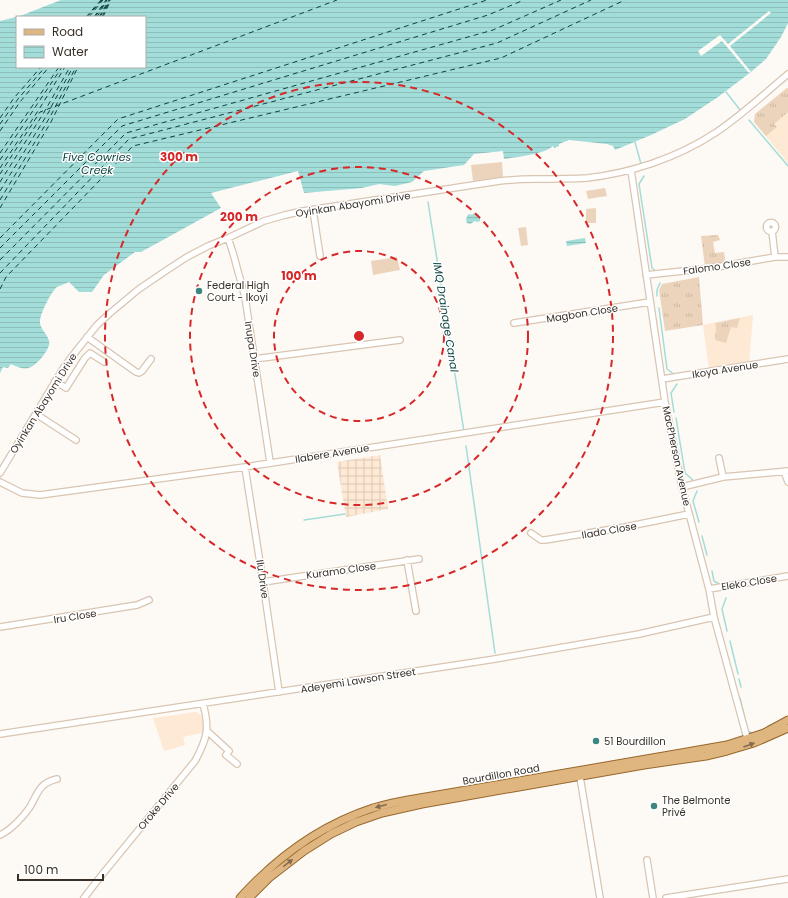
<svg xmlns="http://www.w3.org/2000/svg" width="788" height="898" font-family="Poppins,sans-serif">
	<defs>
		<pattern id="industrial-grid" width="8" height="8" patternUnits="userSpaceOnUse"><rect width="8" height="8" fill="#fee9d4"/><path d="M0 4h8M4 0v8" fill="none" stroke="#dac8b6"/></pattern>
		<pattern id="grass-tufts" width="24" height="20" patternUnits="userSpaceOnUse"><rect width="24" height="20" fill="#ecd4bc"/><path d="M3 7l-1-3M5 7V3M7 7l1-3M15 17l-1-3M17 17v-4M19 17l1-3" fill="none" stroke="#cbb6a2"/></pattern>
		<pattern id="water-rules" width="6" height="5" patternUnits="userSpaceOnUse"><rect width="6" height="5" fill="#a3ddd9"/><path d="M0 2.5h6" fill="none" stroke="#8dbeba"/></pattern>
	</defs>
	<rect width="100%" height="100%" fill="#fdf9f5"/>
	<path fill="#fee9d4" d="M787,88H788V163L754,122L755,114Z
		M753,315L749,364L709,370L703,325Z
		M196,712L203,717L206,732L183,737L185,745L164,751L153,718Z"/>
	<path fill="url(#industrial-grid)" d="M380,455L388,509L346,517L337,462Z"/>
	<path fill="url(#grass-tufts)" d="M787,88H788V112L774,124L777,127L766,136L754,122L755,114Z
		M718,235L720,240L713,242L715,253L724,252L726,264L705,267L701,236Z
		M699,277L703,325L665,331L659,290L662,284Z
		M740,318L737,328L731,327L726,343L715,340L716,327L715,323Z"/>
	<path fill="#ecd4bc" d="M502,162L503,177L473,181L471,165Z
		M605,188L607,196L588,199L586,191Z
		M596,208V223H586V209Z
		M526,227L528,245L521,246L518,228Z
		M397,257L400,270L373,275L371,261Z"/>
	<path fill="url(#water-rules)" fill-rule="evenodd" d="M61,0H788V23L781,37L766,59L751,72L718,97L685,119L651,135L615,150L613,146L607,144L569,140L559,144V146L554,148L553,146C545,154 517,157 504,159L503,151L474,154L464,165L424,171L412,182L395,186L379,184L362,188L304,193L298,171L211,193L221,208L141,252H135L104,275L92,292H79L69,282C65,284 61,285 57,287C51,292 39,315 40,323C41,331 51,337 49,345C48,349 45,353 43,356C32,369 27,372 11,364L8,368L3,367L0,373V21L20,16ZM17,17H145V67H17Z
		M474,213L479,215L480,218V221L477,222L475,221L470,224L467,223L466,220L467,216L469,214L472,215Z
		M585,238L586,243L567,246L566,241Z"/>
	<path fill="#fdf9f5" d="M769,11L771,13L730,46L751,72L749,73L722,41L701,56L698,51L720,35L728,44Z"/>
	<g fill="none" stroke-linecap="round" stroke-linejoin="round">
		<path stroke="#a3ddd9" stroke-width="1.5" d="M726,92L741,111
			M749,120L788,166
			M635,142L641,164
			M644,176L639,184L652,268L657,272
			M428,202L464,432
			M657,296V290L660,283
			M659,308L667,369L675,375
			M674,412L671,393L677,384
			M676,418L685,473L694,481
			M466,446L495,653
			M697,491L693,501L699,522
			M304,520L345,514
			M702,536L707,555
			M712,571L714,581L721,585
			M726,598L722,609L727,631
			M730,641L738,674
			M739,679L741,687
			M740,698L748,731L752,733
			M768,726L775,723"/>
		<path stroke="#0d4341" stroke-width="1" stroke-dasharray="5 4" stroke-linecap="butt" d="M86,17L101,0
			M87,17L102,0
			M89,17L103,0
			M94,17L106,0
			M95,17L107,0
			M97,17L107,0
			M99,17L109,0
			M100,17L110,0
			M102,17L110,0
			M103,17L109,4
			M51,107L73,67
			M0,118L14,98L41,67
			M0,124L18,99L45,67
			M0,131L20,102L49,67
			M0,153L59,67
			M0,160L62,67
			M0,168L38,111L65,67
			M0,174L40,112L337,0
			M0,182L43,114L70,67
			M0,191L50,110
			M0,200L50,117L76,67
			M0,208L51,122L78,67
			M0,238L118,119L487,0
			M0,248L122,126L488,15L524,0
			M0,260L126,133L493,30L561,0
			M0,273L129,139L497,43L591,0
			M0,289L6,277L133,146L501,58L625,0"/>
		<defs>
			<path id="minor" d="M631,170L665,402L682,487L709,589L714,617L747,738
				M313,210L320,256
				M766.5 227a4.5 4.5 0 1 1 9 0a4.5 4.5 0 1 1-9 0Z
				M772,231L775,257
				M228,238L233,253L245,297L270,462
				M646,275L711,268L775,257H788
				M514,323L650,302
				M87,337L136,372L139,373L142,371L151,359
				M254,359L400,340
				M662,379L788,359
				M55,381L66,388L85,358L90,353L104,362
				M36,414L76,440
				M719,458L723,477
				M245,467L263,582L279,692
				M784,471L788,482
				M0,473L64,367L77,350L97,325L109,314L139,289L170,268L187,257L208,246L228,238L264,221L285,215L303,211L493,182C507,180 521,179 535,179C553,179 570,179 587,178C631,173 677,158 715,133C741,116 764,94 788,74
				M0,482L22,493L40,495L245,467L665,402
				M682,487L723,477L788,471
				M531,533L541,540H545L625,527L689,514
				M407,560L416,611
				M263,582L419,559
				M709,589L788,576
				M0,627L137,605L149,600
				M207,731L229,751L226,755L237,764
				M0,734L489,660L639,634L714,617
				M580,777L600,898
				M0,835C11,830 23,817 30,807C38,793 39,783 57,779
				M647,860L653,898
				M84,898L101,876L195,761C207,739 210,728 203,704
				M666,898L788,879"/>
			<path id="major" d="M240,898C276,858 321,825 373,808C384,805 396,802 408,800L687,752L727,745L764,733L788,720
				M249,898L269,878L304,851L331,834L356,822L382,813L422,804L644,765L706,756L727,751L754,743L788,728"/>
		</defs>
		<use href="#minor" stroke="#d9c5b1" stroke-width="8"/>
		<use href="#major" stroke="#97672a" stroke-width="9"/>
		<use href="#minor" stroke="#fff" stroke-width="5.5"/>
		<use href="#major" stroke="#dfb580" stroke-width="7"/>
	</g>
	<defs><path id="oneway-solid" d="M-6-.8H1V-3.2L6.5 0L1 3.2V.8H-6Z"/></defs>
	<g fill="#836c50">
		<use href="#oneway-solid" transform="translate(749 745) rotate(-20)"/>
		<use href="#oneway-solid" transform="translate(381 806) rotate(165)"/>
		<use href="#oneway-solid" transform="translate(288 863) rotate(-38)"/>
	</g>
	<g fill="none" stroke="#d62828" stroke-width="2" stroke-dasharray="7 5">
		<circle cx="359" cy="336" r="85"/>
		<circle cx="359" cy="336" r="169"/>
		<circle cx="359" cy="336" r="254"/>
	</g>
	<g fill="#3d8581" stroke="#fff" stroke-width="1.5">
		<circle cx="199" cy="291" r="4"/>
		<circle cx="596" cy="741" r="4"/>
		<circle cx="654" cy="806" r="4"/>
	</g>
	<g text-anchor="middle" stroke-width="3" stroke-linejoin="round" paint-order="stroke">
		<g font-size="10" fill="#383028" stroke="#fff">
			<text transform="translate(353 204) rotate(-9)" y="4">Oyinkan Abayomi Drive</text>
			<text transform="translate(717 266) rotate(-8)" y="4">Falomo Close</text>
			<text transform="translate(582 313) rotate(-9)" y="4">Magbon Close</text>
			<text transform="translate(253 349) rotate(81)" y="4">Inupa Drive</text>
			<text transform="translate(725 369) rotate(-9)" y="4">Ikoya Avenue</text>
			<text transform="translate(43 403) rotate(-58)" y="4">Oyinkan Abayomi Drive</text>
			<text transform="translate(332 453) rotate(-9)" y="4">Ilabere Avenue</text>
			<text transform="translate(677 456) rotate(78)" y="4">MacPherson Avenue</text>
			<text transform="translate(609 530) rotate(-10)" y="4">Ilado Close</text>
			<text transform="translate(341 570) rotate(-8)" y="4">Kuramo Close</text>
			<text transform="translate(263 579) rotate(82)" y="4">Ilu Drive</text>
			<text transform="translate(749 582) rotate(-9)" y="4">Eleko Close</text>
			<text transform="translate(75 616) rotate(-9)" y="4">Iru Close</text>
			<text transform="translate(358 680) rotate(-9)" y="4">Adeyemi Lawson Street</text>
			<text transform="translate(501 774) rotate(-10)" y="4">Bourdillon Road</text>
			<text transform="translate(158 806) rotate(-50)" y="4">Oroke Drive</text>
		</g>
		<g font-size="10" fill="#383028" stroke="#fff" text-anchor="start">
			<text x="207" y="289">Federal High<tspan x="207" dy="12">Court - Ikoyi</tspan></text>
			<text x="604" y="745">51 Bourdillon</text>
			<text x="662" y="804">The Belmonte<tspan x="662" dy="12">Privé</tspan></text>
		</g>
		<g font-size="11" font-style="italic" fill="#0d4341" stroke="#fff">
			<text x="97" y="161">Five Cowries<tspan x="97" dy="13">Creek</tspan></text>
			<text transform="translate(446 317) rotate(81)" y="4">IMQ Drainage Canal</text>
		</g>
	</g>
	<circle cx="359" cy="336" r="6" fill="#d62828" stroke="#fff" stroke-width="2"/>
	<g font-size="12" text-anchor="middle" font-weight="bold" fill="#d62828" stroke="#fff" stroke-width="3" stroke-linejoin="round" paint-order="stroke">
		<text x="179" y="161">300 m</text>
		<text x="239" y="221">200 m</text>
		<text x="299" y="280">100 m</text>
	</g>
	<rect x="16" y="16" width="130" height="52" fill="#ffffff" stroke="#afaca9"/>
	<rect x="24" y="29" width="20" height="6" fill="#dfb580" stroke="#afaca9"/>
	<text x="52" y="36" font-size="12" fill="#383028">Road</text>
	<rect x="24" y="46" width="20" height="12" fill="url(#water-rules)" stroke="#afaca9"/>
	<text x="52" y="56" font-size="12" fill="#383028">Water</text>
	<path d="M18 874v6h85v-6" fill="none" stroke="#383028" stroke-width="2"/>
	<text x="24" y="874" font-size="12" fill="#383028" stroke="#ffffff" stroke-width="3" paint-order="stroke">100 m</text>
</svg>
